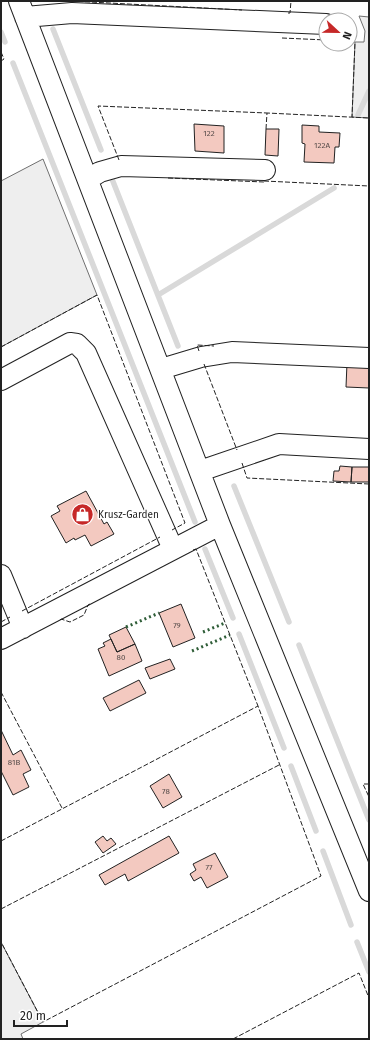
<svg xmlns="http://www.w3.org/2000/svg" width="370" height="1040" font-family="'Fira Sans',sans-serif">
	<rect width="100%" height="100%" fill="#fff"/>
	<path fill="#eee" stroke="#6f6f6f" d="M359,16L369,17V118L352,117L355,42H364L365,31Z
		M43,159L97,295L1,347V181Z
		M1,942L43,1022L21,1034L23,1039H1Z"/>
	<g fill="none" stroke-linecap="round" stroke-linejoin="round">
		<path stroke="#d9d9d9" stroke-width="5.5" d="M53,29L101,150
			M1,32L5,42
			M13,63L195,522
			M358,115L369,91
			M112,179L178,346
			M158,295L334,188
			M234,486L289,622
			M205,549L233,618
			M239,634L284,748
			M299,645L369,820
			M291,766L316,831
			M323,851L351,925
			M357,942L369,972"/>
	</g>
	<path fill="#f3c9c0" stroke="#222" d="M194,124L224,126V153L195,151Z
		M302,125L319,126V132L340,133L339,147H335L334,163L304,162L305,144L302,143Z
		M266,129H279L278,156L265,155Z
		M347,363L369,364V388L346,387Z
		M340,466L352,467L351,482L333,481L334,471H339Z
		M352,467H369V482H351Z
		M86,491L104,524L107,522L114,534L91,546L85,535L75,540L74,538L66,543L51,516L60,511L57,506Z
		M181,604L195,638L173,647L159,613Z
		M126,627L135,644L117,652L109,635Z
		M111,639L117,652L135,644L142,661L109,676L98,649L105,646L103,643Z
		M170,659L175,669L150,679L145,668Z
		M139,680L146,693L110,711L103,698Z
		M1,730L13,755L21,750L31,770L23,774L29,787L13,795L1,771Z
		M169,774L182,797L163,808L150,786Z
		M103,836L107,841L111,838L116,844L103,853L95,842Z
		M169,836L179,853L128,881L125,874L105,885L99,875Z
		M215,853L228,877L207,888L201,877L194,881L190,874L196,870L193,864Z"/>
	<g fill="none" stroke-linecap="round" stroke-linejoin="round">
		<defs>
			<path id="minor" d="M19,1L220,525L369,891
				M25,17L72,13L326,24
				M88,179L100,172L121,166L265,170
				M161,369L201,357L232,352L369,358
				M1,380L70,343L77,344L86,353L173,549
				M200,471L279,444L369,449
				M1,575L23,628
				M1,639L220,525"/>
		</defs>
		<use href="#minor" stroke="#222" stroke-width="22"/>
		<use href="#minor" stroke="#fff" stroke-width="20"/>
		<path stroke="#2f5e38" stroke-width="3" stroke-dasharray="2 3" stroke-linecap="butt" d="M126,627L159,613
			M203,632L225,623
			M192,651L230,635"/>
		<path stroke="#222" stroke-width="1" stroke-dasharray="5 2" stroke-linecap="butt" d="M71,1L242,10
			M288,13H290L291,1
			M282,38L326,40
			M350,41L355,42L352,117
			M1,52L4,59L1,61
			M266,129L267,113L369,118
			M119,160L98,106L267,113
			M168,178L264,182
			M264,181L369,186
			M1,347L97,295L185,523L172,530
			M199,351L197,345L214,346
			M204,364L237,450
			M242,463L247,478L369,484
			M193,550L196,549L258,706
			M22,611L160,537
			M60,620L61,619L70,622L84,615L88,605L90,604
			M1,622L10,617
			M1,692L62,808
			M369,784H363L369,797
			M1,841L258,706L321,876L43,1022L1,942
			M1,909L279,765
			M233,1039L359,973L369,998"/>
	</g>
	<defs>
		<symbol id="shop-disc" viewBox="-11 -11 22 22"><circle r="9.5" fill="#c62828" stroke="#fff"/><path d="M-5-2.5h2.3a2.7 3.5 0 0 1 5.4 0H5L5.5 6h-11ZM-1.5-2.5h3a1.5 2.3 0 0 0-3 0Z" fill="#fff"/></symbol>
	</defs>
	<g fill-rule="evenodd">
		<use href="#shop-disc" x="70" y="502" width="25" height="25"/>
	</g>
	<g text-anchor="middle" stroke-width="3" stroke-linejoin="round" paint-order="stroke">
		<g font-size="8" fill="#564c4a">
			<text x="209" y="136">122</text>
			<text x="322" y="148">122A</text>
			<text x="177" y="628">79</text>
			<text x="121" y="660">80</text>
			<text x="14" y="765">81B</text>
			<text x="166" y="794">78</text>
			<text x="209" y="870">77</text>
		</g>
		<g font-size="10" fill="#222" stroke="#fff" text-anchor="start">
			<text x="98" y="518">Krusz-Garden</text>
		</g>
	</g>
	<rect width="370" height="1040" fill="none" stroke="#222222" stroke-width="4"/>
	<g transform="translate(338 32) rotate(112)"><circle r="19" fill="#ffffff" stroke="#a7a7a7"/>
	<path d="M0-3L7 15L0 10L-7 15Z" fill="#c62828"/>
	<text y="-6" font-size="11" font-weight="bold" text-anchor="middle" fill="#222222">N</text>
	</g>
	<path d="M14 1020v6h53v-6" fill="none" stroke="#222222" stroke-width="2"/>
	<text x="20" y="1020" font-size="12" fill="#222222" stroke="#ffffff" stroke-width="3" paint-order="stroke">20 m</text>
</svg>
